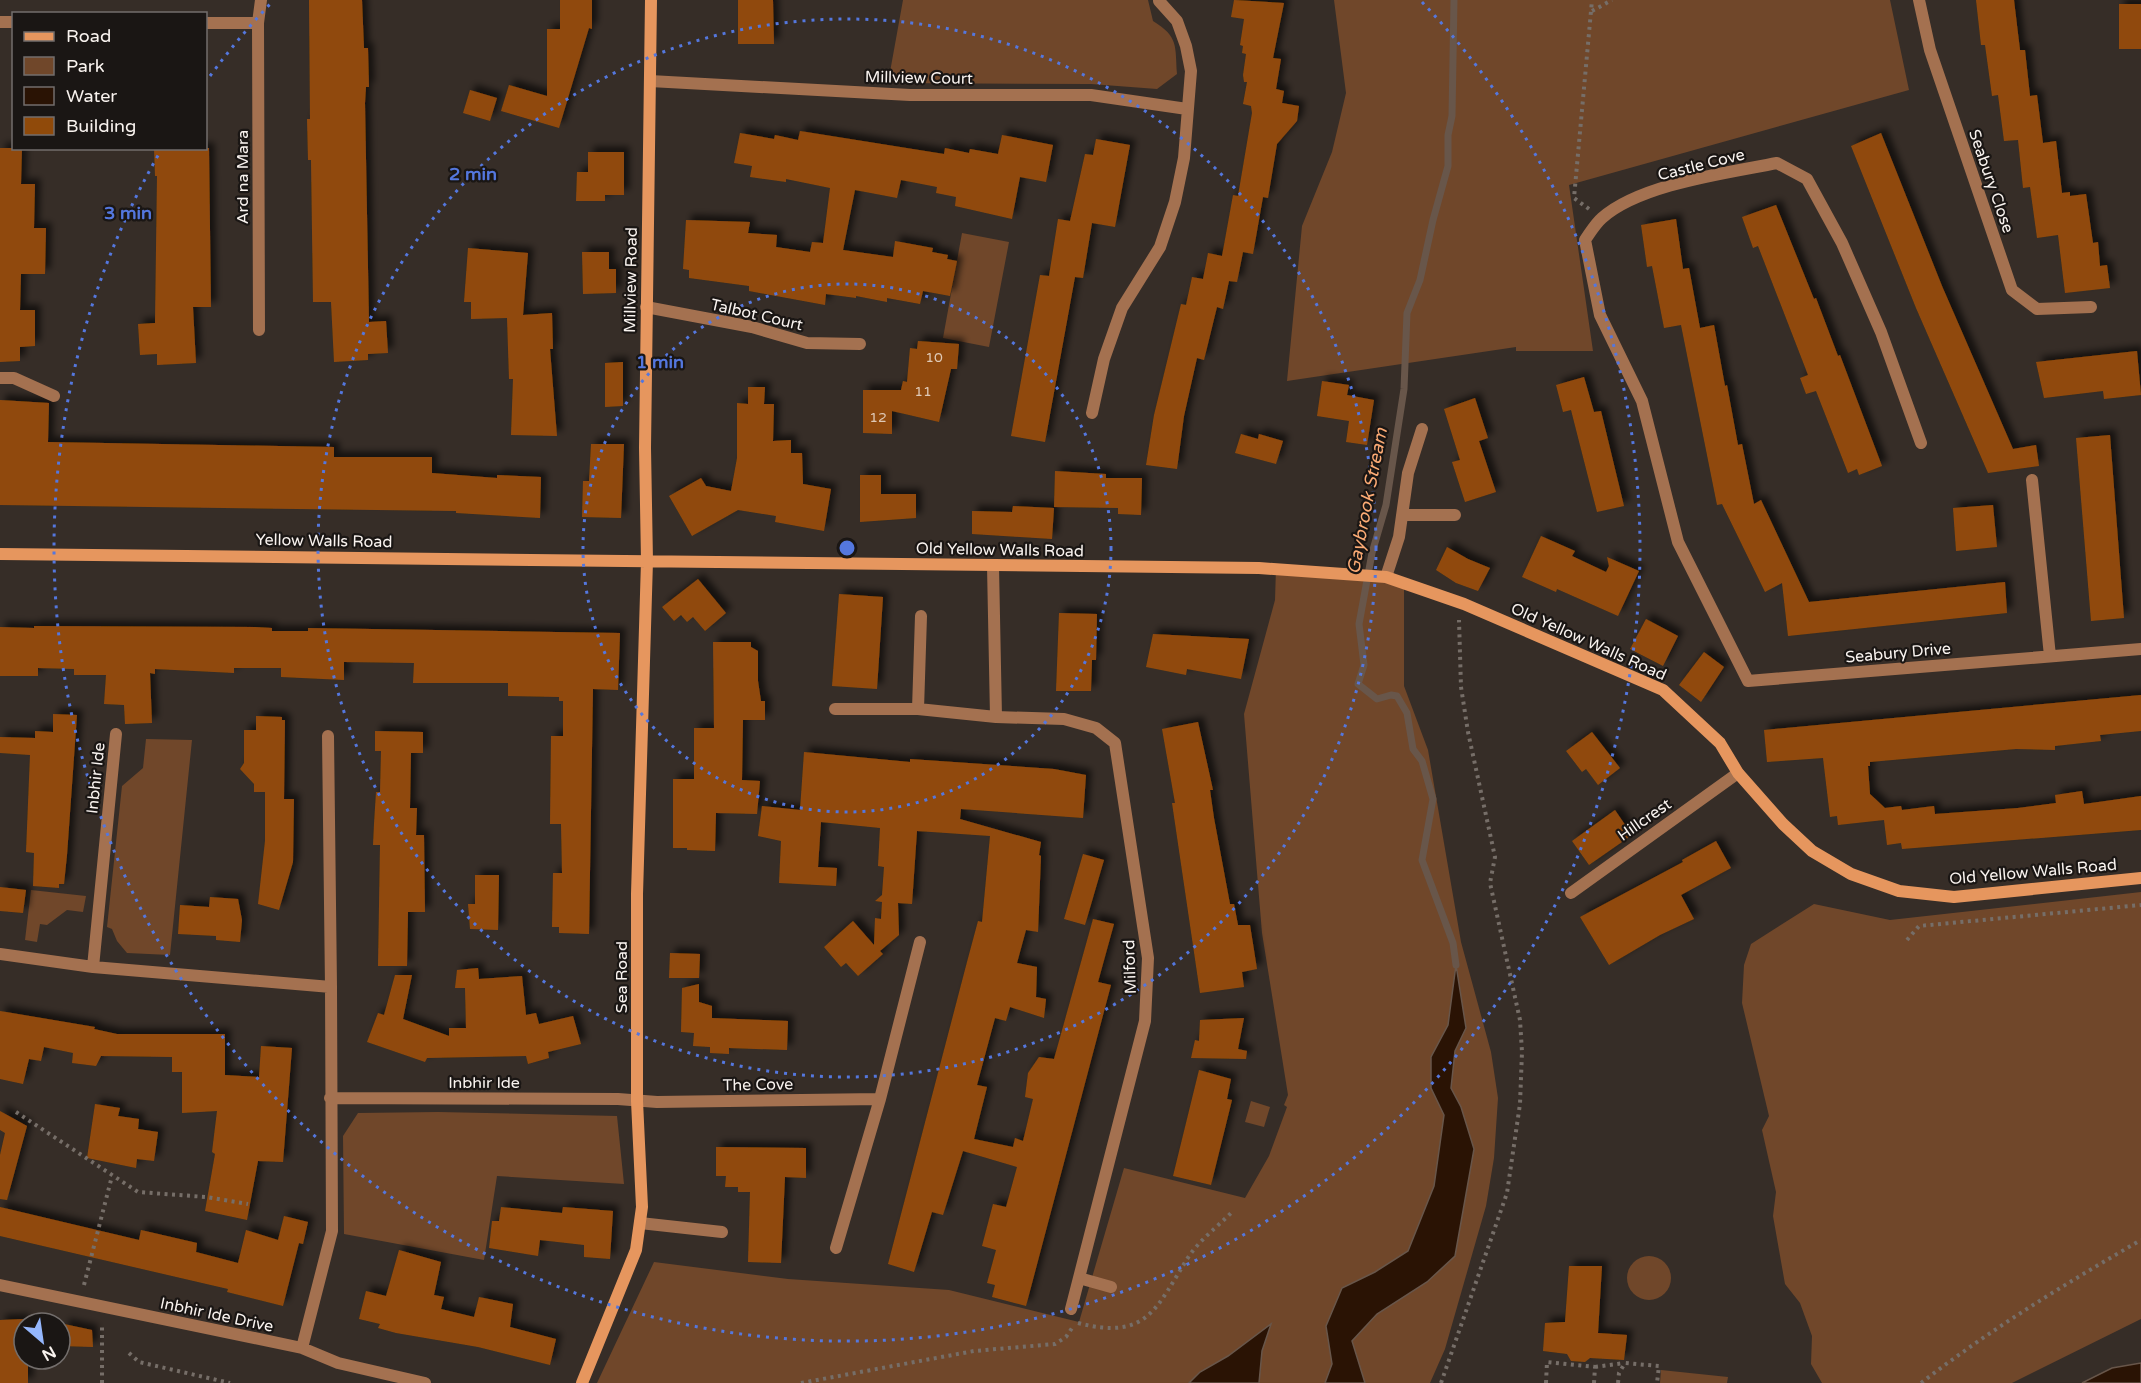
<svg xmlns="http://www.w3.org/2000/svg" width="2141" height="1383" font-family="'Varela Round',sans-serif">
	<defs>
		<filter id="shadow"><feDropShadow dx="5.5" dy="-5.5" stdDeviation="3" flood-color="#0009"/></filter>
	</defs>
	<rect width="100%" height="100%" fill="#362d27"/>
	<path fill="#70472a" d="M903,0H1148L1153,21C1179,37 1175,46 1177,74L1157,89L1091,84L888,83Z
		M1334,0H1890L1909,90L1569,185L1593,351H1516V347L1287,381L1302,226L1332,152L1346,93Z
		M962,233L1009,242L989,347L943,338Z
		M1276,568L1404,583V686L1428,750L1461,942L1491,1052L1498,1098L1494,1158L1486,1206L1445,1349L1430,1383H597L654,1262L788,1279L949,1290L1079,1322L1124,1168L1245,1198L1269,1156L1287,1107L1284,1105L1288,1095L1262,933L1244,714L1275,600Z
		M146,739L192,740L170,955L127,953L117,941L112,929L107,927L122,786L143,768Z
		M31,890L86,896L83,912L67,910L47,925L40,924L37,942L25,940Z
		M2141,892V1319L2012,1383H1822L1811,1364L1812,1336L1800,1303L1785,1284L1773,1216L1776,1192L1762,1130L1769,1116L1742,1003L1744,965L1751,944L1814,904L1890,920Z
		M1251,1101L1270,1107L1264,1127L1245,1122Z
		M438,1112L617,1116L624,1184L497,1176L484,1260L344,1234L343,1136L358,1113Z
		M1627 1278a22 22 0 1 1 44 0a22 22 0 1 1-44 0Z
		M1661,1370L1728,1377L1727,1383H1660Z"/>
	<path fill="#2a1304" stroke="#68564a" stroke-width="1.5" d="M1456,965L1466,1028L1455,1051L1451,1088L1461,1107L1474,1149L1455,1256L1427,1282L1377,1314L1352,1341L1365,1383H1325L1332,1364L1326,1326L1342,1288L1375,1272L1408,1251L1434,1186L1444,1115L1431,1088V1057L1448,1025Z
		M1271,1324L1262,1351L1259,1383H1189L1200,1372L1228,1356Z
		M2141,1363V1383H2082L2112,1368Z"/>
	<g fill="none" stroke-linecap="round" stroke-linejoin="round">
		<path stroke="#68564a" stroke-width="7" d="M1454,0L1452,116L1448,135V166L1433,220L1420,280L1407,313L1404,389L1386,505L1372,553L1359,624L1364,665L1358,684L1377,699L1391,695L1397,696L1407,713L1413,749L1422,761L1433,799L1422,860L1453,943L1456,965"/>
	</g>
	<path fill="#904a0a" filter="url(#shadow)" d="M309,0H362L364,48H368L369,87H366L365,103L369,322L386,321L388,353L368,354V360L334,362L331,302H313L311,160H308L307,119H310Z
		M560,0H592V29L589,28L559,128L501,111L509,85L547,96V29H560Z
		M738,0H773L774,44H738Z
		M1234,0L1284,3L1273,58L1281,59L1276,89L1284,91L1282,103L1299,106L1297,121L1277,144L1268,198L1263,197L1253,254L1243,252L1237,282L1229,281L1223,309L1217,307L1204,360L1197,358L1184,416L1177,469L1146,465L1154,415L1181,304L1186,305L1192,277L1203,279L1208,253L1222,256L1233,195L1238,196L1252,113L1251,106L1243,104L1247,82H1244L1243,75L1246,54L1242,53L1243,46L1240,45L1244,19L1231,17Z
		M1976,0H2014L2020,50H2025L2030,96L2037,95L2043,143L2056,141L2062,193L2070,192V196L2086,194L2093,243L2098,242L2100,266L2107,265L2110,288L2065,293L2058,235L2037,238L2030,187L2023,188L2018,140L2004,141L1998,95L1992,96L1985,45H1981Z
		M2119,4H2141V49H2119Z
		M470,90L497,98L490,121L463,113Z
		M800,131L944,154L945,148L969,153L970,149L998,154L1002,135L1053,145L1046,182L1020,177L1012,219L955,206L956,197L936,193L937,187L901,180L897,198L855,190L843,250L893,257L895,241L933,248L932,252L948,255L947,259L957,261L950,296L923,291L920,304L887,298V302L856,296V298L826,294L825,305L749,291V286L689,278V270L683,269L686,220L750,222L748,233L777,235L776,247L810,252L812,242L823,243L830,188L786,179V182L750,177L752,166L734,163L740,133L774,139L775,135L798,140Z
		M1881,133L1942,286L2013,449L2036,445L2039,466L1988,473L1916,308L1851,146Z
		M1096,139L1130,145L1115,227L1092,223L1083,278L1075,277L1045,442L1011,436L1040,275L1049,276L1058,219L1070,221L1085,154L1093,155Z
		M0,148H22L21,184H35L34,228H46L45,274H21L20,310H35V346L20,347V361L0,362Z
		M154,148H209L211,307H193L196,363L157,365V354L140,355L138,324L155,323L157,176H155Z
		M588,152H624V195H605V201H576L577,172H588Z
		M1776,205L1814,299L1816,298L1838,356L1840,355L1882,466L1859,475L1857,469L1848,473L1816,391L1806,394L1800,378L1808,375L1758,246L1753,248L1742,217Z
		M1676,219L1683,269L1689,268L1700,328L1714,325L1725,386L1727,385L1738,445L1742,444L1754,504L1761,500L1809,602L2005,582L2007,613L1788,636L1782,583L1765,592L1722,504L1717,505L1681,325L1664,328L1652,266L1647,267L1641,225Z
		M468,248L528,253L523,315L552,313L553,349H550L557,436L511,435L513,379H509L507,318L471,319V302H464Z
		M582,252H609V269H616V293L583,294Z
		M918,341L959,344L957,369H951L939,422L892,411V434L863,433V390H901L903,381L907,382L910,348L917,349Z
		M2137,351L2141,395L2104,399L2103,391L2044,398L2036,362Z
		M623,362V406L605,407V363Z
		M1584,377L1594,412L1601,411L1624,506L1597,512L1571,410L1563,412L1556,385Z
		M1322,381L1349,385L1347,395L1374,400L1367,445L1346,442L1349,421L1317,416Z
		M748,387H765L764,404H774L773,441L791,440V453H802L803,484L831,489L824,531L775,522L776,516L738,510L692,536L669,496L701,478L706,486L731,491L737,458V403L748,404Z
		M1475,398L1488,438L1479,441L1496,492L1465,502L1452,462L1460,460L1444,409Z
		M0,400L49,403L48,442L334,447V457H432V473L497,478V475L541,477L540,518L456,513V511L0,505Z
		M1241,434L1258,439L1259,434L1283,441L1276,464L1235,453Z
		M2110,435L2124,618L2091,621L2076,438Z
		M591,444H624L621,518L582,517L583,481H589Z
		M1055,471L1106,474V478H1142L1141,515L1118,514V508L1054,507Z
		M860,475H881V494H916V518L860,522Z
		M1993,505L1997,547L1956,551L1953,508Z
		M1013,506L1054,508L1052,539L972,534V511L1012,512Z
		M1541,536L1575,551L1572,556L1606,572L1609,566L1607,557L1639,571L1618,616L1557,589L1556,592L1522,577Z
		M1447,547L1468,559L1490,568L1478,591L1456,583L1436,570Z
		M698,579L726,613L705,631L693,617L687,622L681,615L674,621L662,607Z
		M839,594L883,597L877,689L832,686Z
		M1059,613L1097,614L1096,660H1092L1091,691H1056Z
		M1646,619L1678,636L1663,666L1630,649Z
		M34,626L255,627L272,628V631H308V628L620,633L618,690L593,689L589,934L559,933V927H552L553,873H562L561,824H550L551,736H563V701H559V697L508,696V683H413L414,663L344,662V680L281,677V668H234V673L155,669V674L150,673L152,723L125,724L124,705L104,704L106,675H74V669L38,668V676H0V627L34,628Z
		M1153,634L1249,639L1241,679L1187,669L1186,675L1146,667Z
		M713,642H751V647L758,651V681L761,701H765V720H743L742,780L760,781L757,814L716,813L715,851L687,850V848H673V779H694V728H714Z
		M1704,652L1724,667L1701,702L1679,685Z
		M2141,695V731L2100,735L2101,741L2055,746V750L2016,749L1870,762V766H1868L1870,794L1885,808L1901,806L1902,810L1934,806L1935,814L2018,808L2056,803L2055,795L2082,791L2084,804L2141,796V830L1902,849L1901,843L1887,845L1884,820L1838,825L1837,816L1830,817L1823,758L1767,762L1764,730Z
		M53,714L77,715L67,855L64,884H59V888L33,886L34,853L26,852L30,755L0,753V737L35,738V731L53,732Z
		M256,716L282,717V720H285L284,799H294L293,862L279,910L258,904L265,841V792H254V784L240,769L244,763V730H256Z
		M1198,722L1213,790H1210L1214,818L1230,904H1234L1238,925H1250L1257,969L1242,972L1244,987L1200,993L1172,803H1175L1162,729Z
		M375,731L423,732V753H411L410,808H417L416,835H424L425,912H408L407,966H378L380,845H373L374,824L376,792H380L381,751H375Z
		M1592,732L1620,768L1598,785L1586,769L1582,772L1566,751Z
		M804,752L910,762V759L1054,769L1086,775L1083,818L961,809L960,819L1041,842L1039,855L1041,856L1038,932L1026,930L1017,963L1037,967L1036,997L1046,999L1044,1018L1010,1007L1006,1021L995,1018L977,1085L987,1087L974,1139L1013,1147L1015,1138L1023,1141L1033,1099L1025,1097L1028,1073L1039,1057L1054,1059L1093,919L1114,924L1098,982L1111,985L1026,1306L992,1297L995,1285L987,1283L996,1250L982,1246L993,1204L1006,1207L1017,1167L963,1151L943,1215L932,1212L914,1272L888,1264L967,962L978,921L982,922L990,836L917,831L912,904L898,903L899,935L880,951L883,954L858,976L846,963L841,967L824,947L853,921L874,945L875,918L881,919L882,902L875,901L882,895L884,867L878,866L880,828L821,822L818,867L837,868L836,886L779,883L781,841L758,836L762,806L800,810Z
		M1615,810L1632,835L1589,865L1572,841Z
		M1716,841L1731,868L1681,895L1694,919L1660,935L1609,965L1580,917L1683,862L1682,860Z
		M1083,854L1104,860L1085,925L1064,919Z
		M475,875H499L498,930L470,929L468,904H475Z
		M0,887L26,890L23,913L0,911Z
		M210,897L238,899L242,920L240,942L216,940V936L178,934L180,905L209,907Z
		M670,953L700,954L699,978H669Z
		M478,968L479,979L522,976L526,1015L536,1013L539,1024L573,1016L581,1044L548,1052L549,1058L528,1064L526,1056L427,1058L425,1062L367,1042L378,1013L384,1015L395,975H412L403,1019L449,1036V1028H466L465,988H455L457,970Z
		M699,984V1002L712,1006V1018L788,1021L787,1050L729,1048V1054L710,1053V1047L693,1046L694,1033L681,1032L682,988Z
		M0,1011L95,1027L94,1029L117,1034H225V1075L259,1077L261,1046L292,1048L283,1162L258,1161L247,1220L205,1211L215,1154L212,1152L217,1111L182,1113V1072H172V1057L101,1056L96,1066L72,1063L73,1053L44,1047L41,1061L29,1059L23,1084L0,1079Z
		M1244,1018L1238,1049L1247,1051L1246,1059L1191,1058L1195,1040L1199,1041L1200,1020Z
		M1199,1070L1231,1079L1227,1099L1232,1100L1211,1185L1173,1176Z
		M95,1104L120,1108L118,1116L139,1119L138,1129L158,1132L154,1161L137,1159L136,1168L87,1158Z
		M0,1111L27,1126L7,1200L0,1199V1155L5,1133L0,1130Z
		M716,1147L806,1148V1178L785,1177L781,1263L748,1262L750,1192H738V1187H725L726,1176H716Z
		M0,1207L139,1240L141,1230L197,1243L196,1252L238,1263L246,1230L278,1240L284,1216L308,1222L303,1244L299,1243L283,1306L227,1292L228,1289L0,1236Z
		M501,1207L562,1213L563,1207L613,1211L610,1259L584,1257V1245L540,1240L538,1256L489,1248L492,1221H499Z
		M399,1250L441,1262L434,1295L444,1297L441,1309L474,1317L479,1297L513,1304L510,1327L556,1339L550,1365L478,1347L396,1333L378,1328L380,1324L359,1319L366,1291L386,1296Z
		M1569,1266H1602L1598,1333L1627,1335L1624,1360L1590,1358L1585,1362L1571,1361L1567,1354L1543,1351L1545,1323L1565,1322Z
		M24,1319V1359H28V1383H0V1320Z
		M64,1324L92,1330L93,1347L60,1346Z"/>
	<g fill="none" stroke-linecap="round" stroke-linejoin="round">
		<path stroke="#766e68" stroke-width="4" stroke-dasharray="3 4.5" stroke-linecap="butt" d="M1592,11L1612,0
			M1589,209L1574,198L1592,0
			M1907,940L1919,926L2141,905
			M16,1112L138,1192L206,1197L248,1204
			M84,1285L112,1176
			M1078,1323C1148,1341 1156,1308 1189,1256C1200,1240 1217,1227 1231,1213
			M129,1353L139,1362L230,1383
			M1595,1367L1624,1363
			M102,1383V1323
			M801,1383L974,1351L1055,1344L1066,1337L1074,1325
			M1441,1383L1507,1193L1520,1104L1522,1052L1520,1020L1490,883L1495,857L1468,732L1461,687L1459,620
			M1546,1383L1547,1362L1595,1367L1594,1383
			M1618,1383L1619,1373L1625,1363L1659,1366L1657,1383
			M1921,1383C1991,1329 2065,1284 2141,1240"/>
		<path stroke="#a47150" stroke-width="12" d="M0,378H14L54,396
			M1402,515H1455
			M1386,577L1399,537L1408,473L1422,429
			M640,1223L722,1232"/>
		<path stroke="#a47150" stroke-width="12" d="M1919,0L1930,50L2012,290L2037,309L2091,307
			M0,22H14
			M206,23H258L261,0
			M258,23L259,330
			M650,81L910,95H1091L1187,109
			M646,307L752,327L807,343L860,344
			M1092,413L1104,359L1122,308L1160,247L1175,202L1184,158L1191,71L1186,46L1177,21L1159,1
			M1921,443L1881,332L1842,243L1807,179L1777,163C1727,173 1640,184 1602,218C1595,224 1590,233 1585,240L1600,315L1642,401L1678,542L1748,681L2141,649
			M2032,480L2050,656
			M993,566L996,717
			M835,709H918L996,717L1064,719L1096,728L1115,743L1148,958L1145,1021L1071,1309
			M918,709L921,616
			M328,736L331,987
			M1571,893L1738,773
			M0,954L93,967L331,987L332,1231L302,1348
			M93,967L116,734
			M330,1098L618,1099L657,1102L880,1099
			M836,1248L880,1099L920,942
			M1079,1278L1111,1287
			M0,1285L302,1348L338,1363L425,1383"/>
		<path stroke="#e6965e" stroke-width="12" d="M0,554L1259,568L1386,577L1464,604L1663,690L1720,743L1738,773L1783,824L1812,851L1851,874L1899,891L1954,897L2141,878
			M582,1383L636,1250L642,1207L637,1101V894L647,561L645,448L651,0"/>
	</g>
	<g fill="none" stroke="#5477de" stroke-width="3" stroke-dasharray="3 6">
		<circle cx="847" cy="548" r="264"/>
		<circle cx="847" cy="548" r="529"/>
		<path d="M210 76A793 793 0 0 1 272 2M1422 2A793 793 0 1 1 160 152"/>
	</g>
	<g text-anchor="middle" stroke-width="4.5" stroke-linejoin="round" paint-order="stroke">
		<g font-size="14" fill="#dfc9b6">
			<text x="934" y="362">10</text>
			<text x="923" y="396">11</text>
			<text x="878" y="422">12</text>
		</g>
		<g font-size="16" fill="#f9f3ef" stroke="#1a1614">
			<text transform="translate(919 77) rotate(1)" y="6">Millview Court</text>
			<text transform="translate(1701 164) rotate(-14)" y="6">Castle Cove</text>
			<text transform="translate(242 177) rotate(-90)" y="6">Ard na Mara</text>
			<text transform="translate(1992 181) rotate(71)" y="6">Seabury Close</text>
			<text transform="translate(630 280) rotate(-89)" y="6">Millview Road</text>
			<text transform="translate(757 314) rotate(13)" y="6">Talbot Court</text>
			<text transform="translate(324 540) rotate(1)" y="6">Yellow Walls Road</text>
			<text transform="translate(1000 549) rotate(1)" y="6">Old Yellow Walls Road</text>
			<text transform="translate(1589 641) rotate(24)" y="6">Old Yellow Walls Road</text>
			<text transform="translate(1898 652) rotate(-5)" y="6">Seabury Drive</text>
			<text transform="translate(95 778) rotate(-84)" y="6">Inbhir Ide</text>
			<text transform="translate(1644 819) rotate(-35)" y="6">Hillcrest</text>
			<text transform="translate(2033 871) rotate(-5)" y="6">Old Yellow Walls Road</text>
			<text transform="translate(1129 967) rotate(-92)" y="6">Milford</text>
			<text transform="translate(621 977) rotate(-90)" y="6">Sea Road</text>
			<text x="484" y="1088">Inbhir Ide</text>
			<text transform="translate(758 1084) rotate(-1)" y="6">The Cove</text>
			<text transform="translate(217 1314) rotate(12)" y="6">Inbhir Ide Drive</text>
		</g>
		<g font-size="18" font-style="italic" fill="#fcab75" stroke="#1a1614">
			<text transform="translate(1367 501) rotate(-79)" y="6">Gaybrook Stream</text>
		</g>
	</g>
	<circle cx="847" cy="548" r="9" fill="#5477de" stroke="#1a1614" stroke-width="3"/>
	<g font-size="18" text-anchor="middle" font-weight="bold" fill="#5477de" stroke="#1a1614" stroke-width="4.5" stroke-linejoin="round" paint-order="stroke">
		<text x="473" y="180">2 min</text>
		<text x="128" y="219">3 min</text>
		<text x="660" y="368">1 min</text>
	</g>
	<rect x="12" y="12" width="195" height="138" fill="#1a1614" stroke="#736e6c" stroke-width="1.5"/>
	<rect x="24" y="32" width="30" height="9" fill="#e6965e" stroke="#736e6c" stroke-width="1.5"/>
	<text x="66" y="42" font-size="18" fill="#f9f3ef">Road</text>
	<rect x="24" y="57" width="30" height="18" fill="#70472a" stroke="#736e6c" stroke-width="1.5"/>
	<text x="66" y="72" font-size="18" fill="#f9f3ef">Park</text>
	<rect x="24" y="87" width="30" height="18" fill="#2a1304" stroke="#736e6c" stroke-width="1.5"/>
	<text x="66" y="102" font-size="18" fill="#f9f3ef">Water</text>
	<rect x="24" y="117" width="30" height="18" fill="#904a0a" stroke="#736e6c" stroke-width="1.5"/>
	<text x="66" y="132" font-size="18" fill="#f9f3ef">Building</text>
	<g transform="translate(42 1341) rotate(151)"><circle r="28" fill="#1a1614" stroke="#736e6c" stroke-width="1.5"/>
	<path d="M0-4.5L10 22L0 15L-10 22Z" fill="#95b7fd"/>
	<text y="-9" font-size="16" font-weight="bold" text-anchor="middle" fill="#f9f3ef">N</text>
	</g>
</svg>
